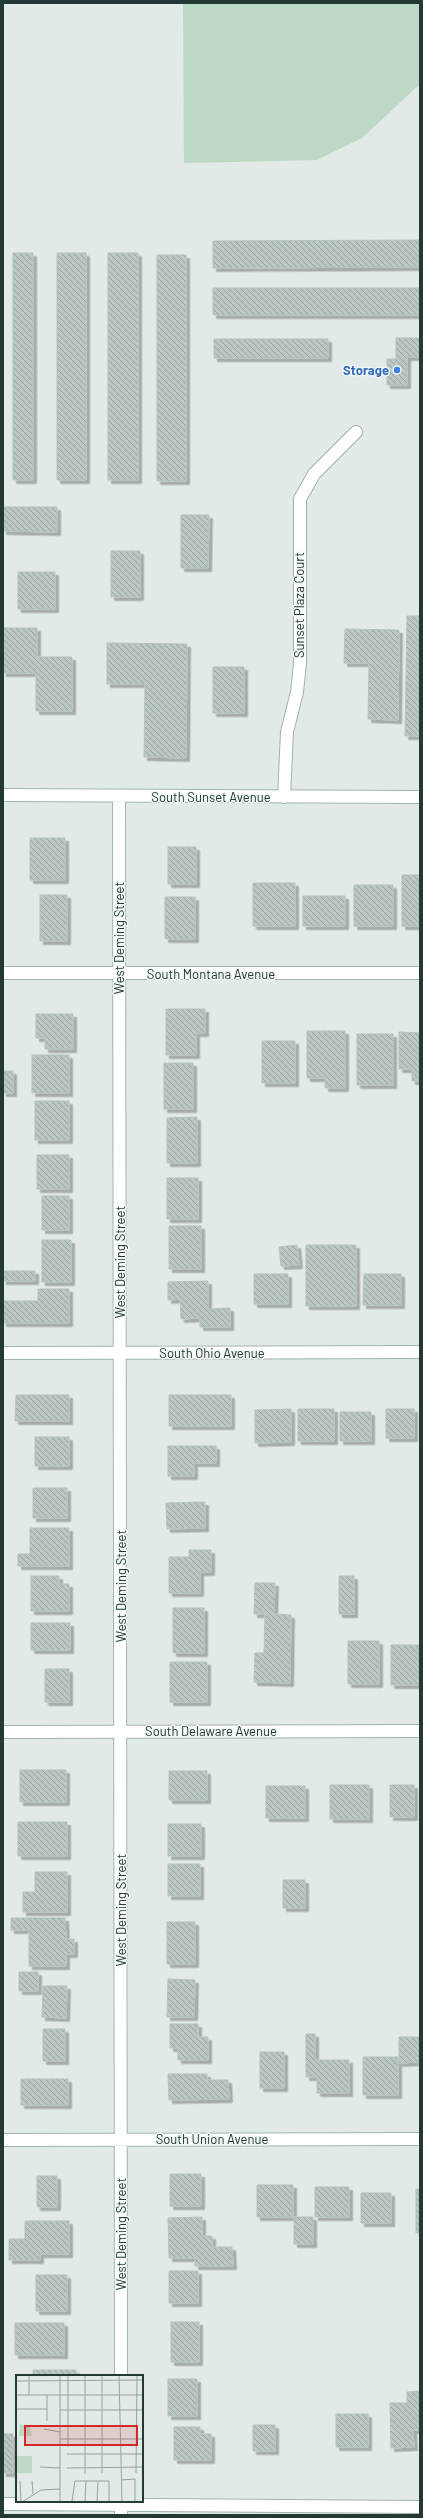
<svg xmlns="http://www.w3.org/2000/svg" width="423" height="2518" font-family="Barlow,sans-serif">
	<defs>
		<pattern id="building-back-hatch" width="6" height="6" patternUnits="userSpaceOnUse"><rect width="6" height="6" fill="#bac7c3"/><path d="M-1 5l2 2M0 0l6 6M5-1l2 2" fill="none" stroke="#97a39f"/></pattern>
		<filter id="shadow"><feDropShadow dx="3.5" dy="3.5" stdDeviation="0" flood-color="#0004"/></filter>
	</defs>
	<rect width="100%" height="100%" fill="#e1eae7"/>
	<path fill="#bcd9c6" d="M183,3H420V84L362,138L317,160L184,163Z"/>
	<path fill="url(#building-back-hatch)" stroke="#b4c3be" filter="url(#shadow)" d="M420,240V267L213,268V241Z
		M13,253H33V480H13Z
		M57,253H86V480H57Z
		M108,253H138V480H108Z
		M157,255H186V481H157Z
		M213,288H420V315H213Z
		M396,338H420V357H407V385H387V359H396Z
		M214,339H328V358H214Z
		M3,507H57V532L3,531Z
		M181,515H209L208,568H181Z
		M111,551H140V597H111Z
		M18,572H55V609H18Z
		M407,616H420V736H405Z
		M3,628H37V657H72V711H36V673H3Z
		M345,629L399,630L398,720L368,719L369,663H344Z
		M107,643L187,644L186,758L144,757L145,684H107Z
		M213,667H244V713H213Z
		M30,838H65V880H30Z
		M168,847H196V884H168Z
		M402,875H420V926H402Z
		M253,883H295V926H253Z
		M354,885H393V926H354Z
		M40,895H67V941H40Z
		M303,896H345V926H303Z
		M165,897H195V939H165Z
		M166,1009H205V1033H196V1055H166Z
		M36,1014H73V1049H45V1038H36Z
		M307,1031H345V1088H325V1078H307Z
		M399,1032L420,1033V1081H412V1069H399Z
		M357,1034H393V1085H357Z
		M262,1041H295V1083H262Z
		M32,1055H69V1093H32Z
		M164,1063H193V1109H164Z
		M3,1071H13V1093H3Z
		M35,1101H69V1140H35Z
		M197,1117V1163H167V1118Z
		M37,1155H69V1189H37Z
		M167,1178H198V1219H167Z
		M42,1196H69V1230H42Z
		M169,1226H201V1269H169Z
		M42,1240H71V1282H42Z
		M297,1245L299,1265L281,1266L279,1247Z
		M306,1245H356V1306H306Z
		M3,1271H35V1281H3Z
		M254,1274H288V1304H254Z
		M364,1274H401V1305H363Z
		M208,1281V1309L230,1308V1327H200V1318L181,1319L180,1299L168,1300V1282Z
		M38,1289H69V1323H3V1301H38Z
		M16,1395H69V1421H15Z
		M169,1395H231V1426H169Z
		M291,1409V1442L255,1443V1410Z
		M298,1409H334V1441H298Z
		M386,1409H414V1438H386Z
		M340,1412H371V1441H340Z
		M35,1437H69V1466H35Z
		M168,1446H216V1463H194V1476H168Z
		M33,1488H67V1518H33Z
		M205,1502V1528L167,1529L166,1503Z
		M30,1528H69V1566H18V1554H30Z
		M189,1550H211V1572H200V1593H169V1557H189Z
		M31,1576H59V1584H69V1611H31Z
		M339,1576H354V1614H339Z
		M255,1583H275L274,1614L291,1615L290,1683L254,1682L255,1653H264L265,1614H254Z
		M173,1608H204V1653H173Z
		M31,1623H70V1650H31Z
		M348,1641H379V1684H348Z
		M391,1645H420V1685H391Z
		M170,1662H207V1702H170Z
		M45,1669H69V1702H45Z
		M20,1770H66V1802H20Z
		M169,1771H207V1800H169Z
		M330,1785H369V1819H330Z
		M390,1785H414V1817H390Z
		M266,1786H305V1818H266Z
		M18,1822H67V1856H18Z
		M168,1824H201V1856H168Z
		M168,1864H200V1896H168Z
		M35,1872H67V1912H23V1892H35Z
		M283,1880H305V1908H283Z
		M11,1918H65L66,1939H74V1954H66V1966H29V1930H11Z
		M167,1922H195V1964H167Z
		M19,1972H38V1991H19Z
		M168,1979L195,1980L194,2017H167Z
		M43,1986H67L66,2018L42,2017Z
		M170,2024H198V2037H208V2060H178V2048H170Z
		M43,2029H65V2061H43Z
		M306,2034H315V2060H349V2093H317V2077H306Z
		M399,2037H420V2093L419,2062L399,2063Z
		M260,2052H284V2088H260Z
		M363,2057H398V2095H363Z
		M168,2074H207V2080H228L229,2099L169,2100Z
		M21,2079H68V2105H21Z
		M170,2174H201V2206H170Z
		M37,2176H57V2207H37Z
		M257,2185H293V2217H257Z
		M315,2187H349V2217H315Z
		M416,2189H420V2233H416Z
		M361,2193H391V2223H361Z
		M202,2217V2236H212V2247H232L233,2266H195V2258H169L168,2218Z
		M294,2217H313V2244H294Z
		M25,2221H69V2254H40V2260H9V2239H25Z
		M169,2271H198V2303H169Z
		M36,2275H67V2311H36Z
		M171,2322H199V2362H171Z
		M15,2323H64V2355H15Z
		M33,2370H76V2376H33Z
		M168,2379H197V2416H168Z
		M420,2391V2430H413L414,2447L391,2448L390,2403H407V2392Z
		M336,2414H368V2447H336Z
		M253,2425H275V2451H253Z
		M174,2427H200V2434H211V2460H174Z
		M3,2434H13V2473H3Z"/>
	<g fill="none" stroke-linecap="round" stroke-linejoin="round">
		<defs>
			<path id="street" d="M284,797L287,732L297,692L300,663V499L314,474L356,432
				M3,973H420
				M3,1353L420,1352
				M3,1732L420,1731
				M3,2504L420,2507"/>
			<path id="secondary" d="M3,795L420,797
				M119,797L121,2376
				M3,2140L420,2139
				M121,2501V2515"/>
		</defs>
		<use href="#street" stroke="#a4b1ae" stroke-width="14"/>
		<use href="#secondary" stroke="#a1b4af" stroke-width="14"/>
		<use href="#street" stroke="#fff" stroke-width="12"/>
		<use href="#secondary" stroke="#fff" stroke-width="12"/>
	</g>
	<circle fill="#3f7fe0" stroke="#f1f7f4" stroke-width="1.5" cx="397" cy="370" r="4"/>
	<g text-anchor="middle" stroke-width="3" stroke-linejoin="round" paint-order="stroke">
		<g font-size="13" font-weight="bold" fill="#366cbe" stroke="#f1f7f4" text-anchor="end">
			<text x="389" y="375">Storage</text>
		</g>
		<g font-size="13" fill="#233935" stroke="#f1f7f4">
			<text transform="translate(299 605) rotate(-90)" y="5">Sunset Plaza Court</text>
			<text x="211" y="802">South Sunset Avenue</text>
			<text transform="translate(119 938) rotate(-90)" y="5">West Deming Street</text>
			<text x="211" y="979">South Montana Avenue</text>
			<text transform="translate(120 1262) rotate(-90)" y="5">West Deming Street</text>
			<text x="212" y="1358">South Ohio Avenue</text>
			<text transform="translate(121 1586) rotate(-90)" y="5">West Deming Street</text>
			<text x="211" y="1736">South Delaware Avenue</text>
			<text transform="translate(121 1910) rotate(-90)" y="5">West Deming Street</text>
			<text x="212" y="2144">South Union Avenue</text>
			<text transform="translate(121 2234) rotate(-90)" y="5">West Deming Street</text>
		</g>
	</g>
	<g transform="translate(16 2375)">
		<rect width="127" height="127" fill="#e1eae7"/>
		<path d="M4,49L14,52L16,61H3ZM0,81H16V98H0Z" fill="#bcd9c6"/>
		<path fill="none" stroke="#8ebbca" stroke-width="2" d="M127,127V102"/>
		<path fill="none" stroke="#95a3a0" stroke-width="1" d="M13,0V20M69,0V99M86,0V98M103,0L106,127M0,6L127,5M0,20H127M31,20V46M0,34H31M44,35H127M28,54L44,57M44,64H127M52,72V0M51,79H127M24,92L44,93M51,93L127,92M120,98L121,0M105,105L119,104V127M4,106L5,127M16,106L17,119M56,126L59,106H93V127M6,127L25,115L44,114M28,127H57M44,127V0M69,127L70,106M81,127L82,106"/>
		<path fill="#d62828" fill-opacity="0.15" stroke="#d62828" stroke-width="2" d="M9,51H121V70H9Z"/>
		<rect width="127" height="127" fill="none" stroke="#233935" stroke-width="2"/>
	</g>
	<rect width="423" height="2518" fill="none" stroke="#233935" stroke-width="8"/>
</svg>
